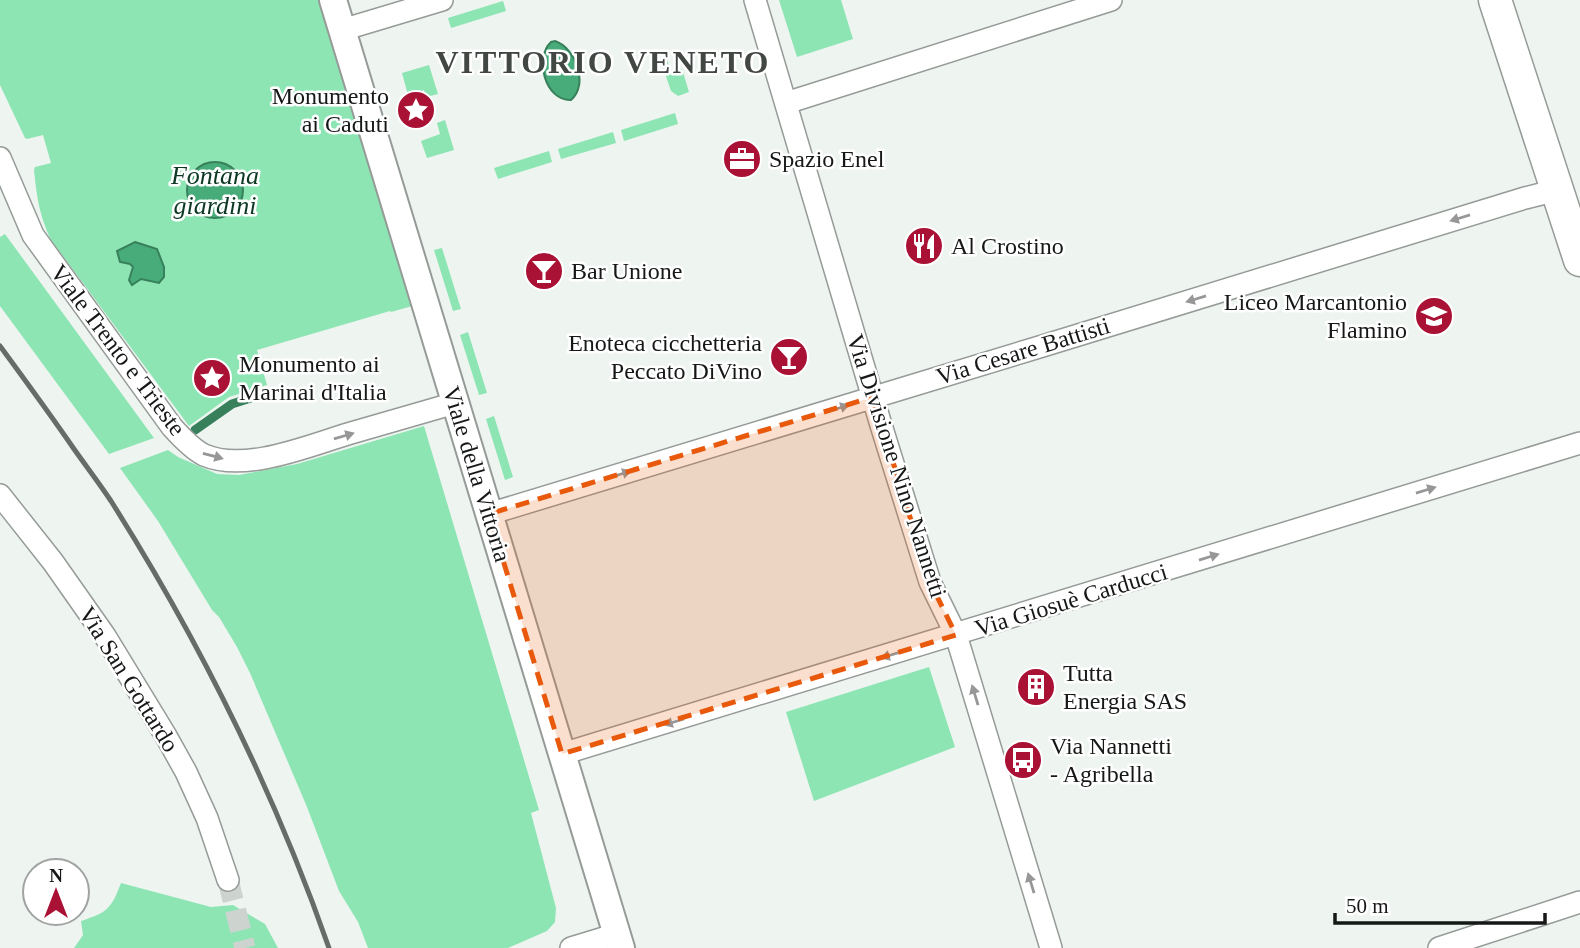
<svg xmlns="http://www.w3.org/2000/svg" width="1580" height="948" font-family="'Times New Roman',serif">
	<rect width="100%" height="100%" fill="#eef4f0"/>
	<path fill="#8de5b4" d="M0,0H322L416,305L391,312L390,311L257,350L267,385L229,397L189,426L51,240C39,214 37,198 34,170L35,167L51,163L43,135L27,139L25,138L0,85Z
		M779,0H841L853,39L797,57Z
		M503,1L506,11L451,28L448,18Z
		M666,57L671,72L682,69L689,92L678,96L671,91L660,59Z
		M429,65L438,94L426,97L424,90L408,95L402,73Z
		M675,113L678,124L624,141L621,130Z
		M445,120L454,150L427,158L421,141L440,134L437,123Z
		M613,132L616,143L561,159L558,149Z
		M549,151L552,162L498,179L494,168Z
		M5,234L154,438L109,454L0,306V237Z
		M442,248L461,309L453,311L434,250Z
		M468,332L487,393L479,395L460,335Z
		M494,416L513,477L505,480L486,419Z
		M424,426L539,810L531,813L556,908L555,922L547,931L508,948H368L358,922L339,891L307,807L250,673L237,647L219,617L212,610L158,521L120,468L168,450L178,457L217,474L239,475L297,464Z
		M929,667L955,747L814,801L786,712Z
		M121,883L211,907L233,905L265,924L278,948H74L83,935L81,921C108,912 111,909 121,883Z"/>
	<path fill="#47ac79" stroke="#38805b" stroke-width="2" d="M555,41C576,48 589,85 571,100C545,101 534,58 551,42Z
		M187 190a28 28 0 1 1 56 0a28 28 0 1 1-56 0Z
		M135,242L157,249L164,267V277L159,283L141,279L132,285L129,280L133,267L130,264L120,262L117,251Z"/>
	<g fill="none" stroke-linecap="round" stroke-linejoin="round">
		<path stroke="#38805b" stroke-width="9" d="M195,430L232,404L269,392"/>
		<path stroke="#cdd3cf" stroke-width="21" stroke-dasharray="21 10" stroke-linecap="butt" d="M228,880L245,948"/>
		<defs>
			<path id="minor" d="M755,0L881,425L930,582L956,635L1051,948
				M342,30L442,0
				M786,103L1111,0
				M0,158L33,235L172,427C181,437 192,449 204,455C246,473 310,445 351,433C386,423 420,413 455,403
				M0,495L53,562L105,636L166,736L186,772L207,818L228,880
				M489,514L1036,348L1525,198L1557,190
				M562,754C902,653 1241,548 1580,443
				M571,948L617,934
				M1439,948L1580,902"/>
			<path id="tertiary" d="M333,0L621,948"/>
			<path id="secondary" d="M1495,0L1580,260"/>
		</defs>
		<use href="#minor" stroke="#959b97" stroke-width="24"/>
		<use href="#tertiary" stroke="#959b97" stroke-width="30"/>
		<use href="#secondary" stroke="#959b97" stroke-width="35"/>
		<use href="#minor" stroke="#fff" stroke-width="21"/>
		<use href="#tertiary" stroke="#fff" stroke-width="26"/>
		<use href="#secondary" stroke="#fff" stroke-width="32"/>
		<path stroke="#686c69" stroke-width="5" d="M0,346C25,380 50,414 74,449C86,466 99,483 111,501C200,642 274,791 329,948"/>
	</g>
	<defs><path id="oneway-solid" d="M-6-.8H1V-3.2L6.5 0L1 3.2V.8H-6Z" transform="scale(1.75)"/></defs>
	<g fill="#969796">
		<use href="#oneway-solid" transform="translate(1460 218) rotate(163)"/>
		<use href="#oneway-solid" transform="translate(1196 299) rotate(163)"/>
		<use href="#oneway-solid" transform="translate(839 408) rotate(-17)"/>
		<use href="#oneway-solid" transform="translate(344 436) rotate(-16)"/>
		<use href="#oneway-solid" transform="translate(213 456) rotate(15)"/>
		<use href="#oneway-solid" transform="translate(621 474) rotate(-17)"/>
		<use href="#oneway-solid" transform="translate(1426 490) rotate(-17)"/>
		<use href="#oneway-solid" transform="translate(1209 557) rotate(-17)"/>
		<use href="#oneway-solid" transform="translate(891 655) rotate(163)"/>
		<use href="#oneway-solid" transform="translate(975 695) rotate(-107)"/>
		<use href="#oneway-solid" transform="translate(674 722) rotate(163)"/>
		<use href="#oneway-solid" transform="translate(1031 883) rotate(-107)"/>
	</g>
	<path fill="#e8590c" fill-opacity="0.2" stroke="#e8590c" stroke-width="5" stroke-dasharray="14 9" stroke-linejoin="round" d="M873,397L930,582L956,635L562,754L489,514Z"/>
	<defs>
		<symbol id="sight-disc" viewBox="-11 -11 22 22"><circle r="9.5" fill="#a91135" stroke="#fff"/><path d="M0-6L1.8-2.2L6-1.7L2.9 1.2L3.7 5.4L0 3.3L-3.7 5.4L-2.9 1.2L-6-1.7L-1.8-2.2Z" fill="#fff"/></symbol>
		<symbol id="office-disc" viewBox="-11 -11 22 22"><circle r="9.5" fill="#a91135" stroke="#fff"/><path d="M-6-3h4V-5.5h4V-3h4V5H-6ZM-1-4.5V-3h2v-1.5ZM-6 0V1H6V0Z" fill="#fff"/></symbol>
		<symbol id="restaurant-disc" viewBox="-11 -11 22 22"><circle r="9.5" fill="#a91135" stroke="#fff"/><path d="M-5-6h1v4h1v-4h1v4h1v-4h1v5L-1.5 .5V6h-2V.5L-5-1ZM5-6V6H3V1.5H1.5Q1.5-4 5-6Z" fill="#fff"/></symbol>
		<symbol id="bar-disc" viewBox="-11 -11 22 22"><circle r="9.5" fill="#a91135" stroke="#fff"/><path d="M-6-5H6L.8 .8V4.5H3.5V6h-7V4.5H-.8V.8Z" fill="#fff"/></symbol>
		<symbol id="school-disc" viewBox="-11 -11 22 22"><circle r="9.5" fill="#a91135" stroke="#fff"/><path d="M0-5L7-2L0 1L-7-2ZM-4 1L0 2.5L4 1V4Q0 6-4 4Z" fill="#fff"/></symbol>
		<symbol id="building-disc" viewBox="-11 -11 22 22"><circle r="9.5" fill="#a91135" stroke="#fff"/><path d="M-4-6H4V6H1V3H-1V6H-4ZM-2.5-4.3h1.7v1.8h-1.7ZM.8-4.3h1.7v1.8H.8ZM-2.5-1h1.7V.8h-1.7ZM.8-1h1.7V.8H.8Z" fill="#fff"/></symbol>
		<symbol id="bus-disc" viewBox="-11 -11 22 22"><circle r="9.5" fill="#a91135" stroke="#fff"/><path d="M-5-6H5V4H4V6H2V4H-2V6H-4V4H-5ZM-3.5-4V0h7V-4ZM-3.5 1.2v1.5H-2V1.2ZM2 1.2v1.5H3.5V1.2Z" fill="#fff"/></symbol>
	</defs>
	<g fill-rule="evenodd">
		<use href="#sight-disc" x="394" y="88" width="44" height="44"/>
		<use href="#office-disc" x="720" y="137" width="44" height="44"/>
		<use href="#restaurant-disc" x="902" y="224" width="44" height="44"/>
		<use href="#bar-disc" x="522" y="249" width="44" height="44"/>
		<use href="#school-disc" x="1412" y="294" width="44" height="44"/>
		<use href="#bar-disc" x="767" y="335" width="44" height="44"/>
		<use href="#sight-disc" x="190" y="356" width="44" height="44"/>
		<use href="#building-disc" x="1014" y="665" width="44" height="44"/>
		<use href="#bus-disc" x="1001" y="738" width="44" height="44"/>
	</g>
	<g text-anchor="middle" stroke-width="5" stroke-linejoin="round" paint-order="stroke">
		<g font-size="24" fill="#151816" stroke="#fff" text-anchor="start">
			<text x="389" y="104" text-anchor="end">Monumento<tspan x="389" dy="28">ai Caduti</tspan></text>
			<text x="769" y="167">Spazio Enel</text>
			<text x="951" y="254">Al Crostino</text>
			<text x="571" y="279">Bar Unione</text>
			<text x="1407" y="310" text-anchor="end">Liceo Marcantonio<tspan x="1407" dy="28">Flamino</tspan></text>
			<text x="762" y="351" text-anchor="end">Enoteca cicchetteria<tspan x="762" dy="28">Peccato DiVino</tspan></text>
			<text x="239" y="372">Monumento ai<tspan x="239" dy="28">Marinai d'Italia</tspan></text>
			<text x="1063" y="681">Tutta<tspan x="1063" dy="28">Energia SAS</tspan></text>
			<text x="1050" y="754">Via Nannetti<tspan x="1050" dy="28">- Agribella</tspan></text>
		</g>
		<g font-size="24" fill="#151816" stroke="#fff">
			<text transform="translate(118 350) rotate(53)" y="8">Viale Trento e Trieste</text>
			<text transform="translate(1023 351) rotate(-17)" y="8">Via Cesare Battisti</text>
			<text transform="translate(897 466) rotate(72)" y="8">Via Divisione Nino Nannetti</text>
			<text transform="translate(477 474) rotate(73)" y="8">Viale della Vittoria</text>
			<text transform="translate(1071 600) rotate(-17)" y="8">Via Giosuè Carducci</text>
			<text transform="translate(129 679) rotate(58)" y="8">Via San Gottardo</text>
		</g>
		<g font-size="26" font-style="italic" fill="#0d3824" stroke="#fff">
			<text x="215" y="184">Fontana<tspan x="215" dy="30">giardini</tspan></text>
		</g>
		<g font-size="32" font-weight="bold" letter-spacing="2" fill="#424744" stroke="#fff">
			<text x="603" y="73">VITTORIO VENETO</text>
		</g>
	</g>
	<g transform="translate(56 892)"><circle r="33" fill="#ffffff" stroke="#a1a3a2" stroke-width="2"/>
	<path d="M0-5L12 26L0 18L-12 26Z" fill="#a91135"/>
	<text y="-10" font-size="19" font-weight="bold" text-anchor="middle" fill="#151816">N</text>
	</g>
	<path d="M1335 913v10h210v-10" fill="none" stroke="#151816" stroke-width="3.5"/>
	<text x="1346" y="913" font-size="21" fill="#151816" stroke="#ffffff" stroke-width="5" paint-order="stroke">50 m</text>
</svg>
